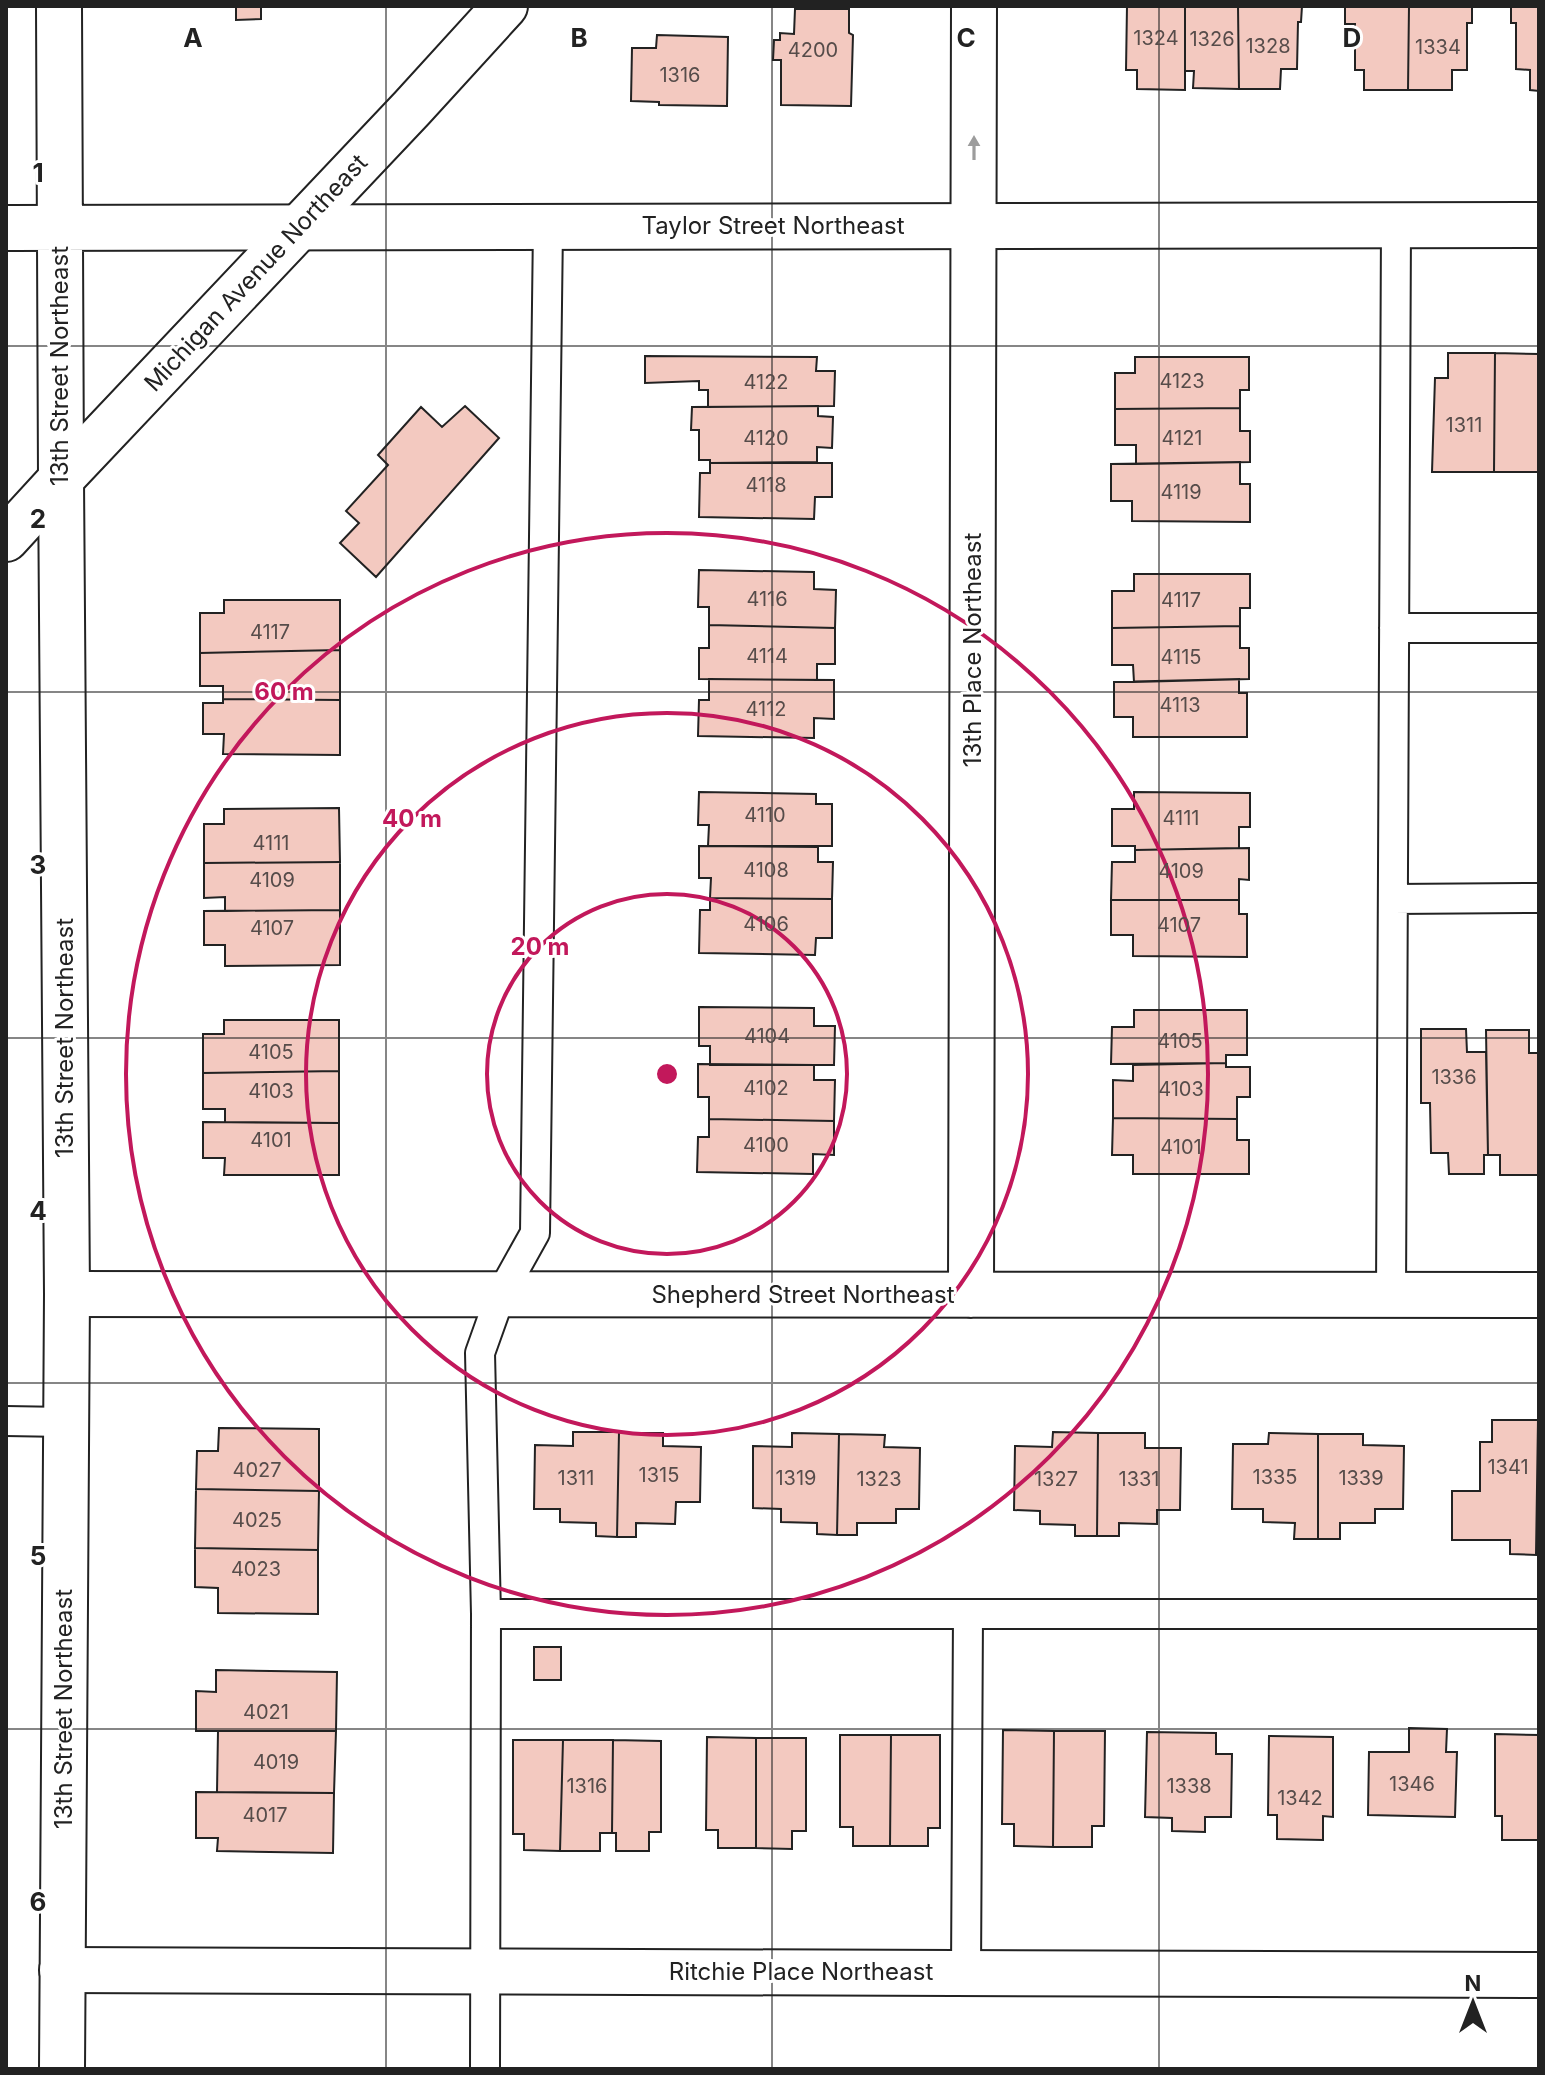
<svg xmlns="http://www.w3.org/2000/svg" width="1545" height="2075" font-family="Inter,sans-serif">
	<rect width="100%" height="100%" fill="#fff"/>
	<path fill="#f3c9c0" stroke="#222" stroke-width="2" d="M236,6H296H261V19L236,20Z
		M1127,6H1185V90L1137,89V70H1126Z
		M1185,6H1238L1239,89L1193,88L1194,71H1185Z
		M1238,6H1302L1301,22H1298L1297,69H1281L1280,89H1239Z
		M1345,6H1409L1408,90H1364V70H1355V24H1345Z
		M1409,6H1472V23H1467V70H1452V90H1408Z
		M1511,6H1539V91L1530,90V70L1516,69V23H1511Z
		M795,9H849V33L853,35L851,106L781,105V60H773L774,40H780V33L794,34Z
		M657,35L728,37L727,106L659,105V102L631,101L632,48H656Z
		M1448,353H1495L1494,472H1432L1435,378H1448Z
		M1495,353L1539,354V472H1494Z
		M645,356L817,357L816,371H835L834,406L708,407V390H699V381L645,383Z
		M1135,357H1249V390H1240V408L1115,409V373H1135Z
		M465,406L499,438L376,577L340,543L359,523L346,511L388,465L378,455L421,407L442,427Z
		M818,406V416L833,417L832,448L817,447V462L710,463V460H699V430H691L692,407Z
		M1240,408V431H1250V462L1136,464V445H1115V409Z
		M1240,462V484H1250V522L1132,521V501H1111V464Z
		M710,463H832V497H815L814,519L699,517L700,473H710Z
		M699,570L814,572V589L836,590L835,628L709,625V607H698Z
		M1134,574H1250V608H1240V626L1112,628V591H1134Z
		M224,600H340V650L200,653V613H224Z
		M709,625L835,628V664H817V680L699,679V648H709Z
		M1240,626V648H1249V679L1134,682L1133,665H1112V628Z
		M340,650V700L223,699V686H200V653Z
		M709,679L834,680V719L814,718V738L698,736L699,700H709Z
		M1239,679V693H1247V737H1133V717H1114V682Z
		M223,699L340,700V755L223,754L224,734H203V703H223Z
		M699,792L816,794V804H832V846H708L709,825H698Z
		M1134,792L1250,793V827H1239V848L1135,850V846H1112V809H1134Z
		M339,808L340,862L204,863V824H224V809Z
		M699,846L818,847V862H833L832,899L710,898L711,878H699Z
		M1249,848V880L1239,879V900H1111L1112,862H1135V850Z
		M340,862V910L225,911V897L204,898V863Z
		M710,898L832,899V938H816L815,955L699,953L700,910H710Z
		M1111,900H1239V914H1247V957L1133,956V935H1111Z
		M340,910V965L225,966V945H204V911Z
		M699,1007L814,1008V1026H835L834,1065H710V1046H699Z
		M1134,1010H1247V1055H1226V1063L1111,1064L1112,1027H1134Z
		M224,1020H339V1071L203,1073V1034H224Z
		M1421,1029H1466L1467,1052H1486L1488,1155H1484V1174H1449L1448,1153H1431L1430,1103H1421Z
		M1486,1030H1529V1053H1539V1175H1500V1155H1488Z
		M1226,1063V1067H1250V1097H1237V1119L1113,1118V1080L1133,1081V1065Z
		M698,1064L814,1065V1080H835L834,1121L709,1119V1097H698Z
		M339,1071V1123L225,1122V1109H203V1073Z
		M1113,1118L1237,1119V1140H1249V1174H1133V1155H1112Z
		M709,1119L834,1121V1155L813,1154V1174L697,1172L698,1137H709Z
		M203,1122L339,1123V1175H224L225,1158H203Z
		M1492,1420H1538L1536,1555L1510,1554V1540H1452V1491H1480V1442H1492Z
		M1538,1420L1539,1555H1536Z
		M219,1428L319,1429V1491L196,1489L197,1451H218Z
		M573,1432H619L617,1537L596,1536V1523L560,1522V1509H534L535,1445L573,1446Z
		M619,1432L663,1433V1446L701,1447L700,1502H676L675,1524L636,1523V1537H617Z
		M1053,1432L1098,1433L1097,1536H1075V1525L1040,1524V1511L1014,1510L1015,1446L1052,1447Z
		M792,1433L839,1434L837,1535L817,1534V1523L781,1522V1509L753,1508V1446L792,1447Z
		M1098,1433H1145V1448H1181L1180,1510H1157V1524L1119,1523V1536H1097Z
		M1269,1433L1318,1434V1539H1294L1295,1523L1263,1522V1509H1232L1233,1444H1268Z
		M839,1434L885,1435L884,1447L920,1448L919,1509H896V1523H857V1535H837Z
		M1318,1434H1363V1445L1404,1446L1403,1509H1375V1523H1340V1539H1318Z
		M196,1489L319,1491L318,1550L195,1548Z
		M195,1548L318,1550V1614L218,1613V1588L195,1587Z
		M534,1647H561V1680H534Z
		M216,1670L337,1672L336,1731H196V1691L216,1692Z
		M1409,1728L1447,1729L1446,1752H1457L1455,1817L1368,1815L1369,1752H1409Z
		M1003,1730L1054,1731L1053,1847L1014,1846V1824H1002Z
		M218,1731H336L334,1793L217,1792Z
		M1054,1731H1105L1104,1826H1092V1847H1053Z
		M1147,1732L1216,1733V1754H1232L1231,1817H1205V1832L1172,1831V1818L1145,1817Z
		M1495,1734L1539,1735V1840H1502V1816H1495Z
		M840,1735H891L890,1846H853V1827H840Z
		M891,1735H940V1828H928V1846H890Z
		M1269,1736L1333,1737V1817L1323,1816V1840L1277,1839V1815H1268Z
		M707,1737L756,1738V1848H718V1830H706Z
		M756,1738H806V1831H792V1849L756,1848Z
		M513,1740H563L560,1851L524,1850V1834H513Z
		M563,1740H613L612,1833H600V1851H560Z
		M613,1740L661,1741V1832H649V1851H616V1833H612Z
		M196,1792L334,1793L333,1853L217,1851L218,1838H196Z"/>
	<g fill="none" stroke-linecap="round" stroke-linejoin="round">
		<defs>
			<path id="lane" d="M1394,628H1539
				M1393,899L1539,898
				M1391,1295L1396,226
				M6,1421L65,1422
				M486,1614H1539
				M966,1973L968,1614
				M485,2069L486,1614L480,1353L501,1294L535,1233L548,227"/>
			<path id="street" d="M67,1294L1539,1295
				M971,1295L974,6
				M62,1970L1539,1975"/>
			<path id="secondary" d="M59,6L61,479L67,1294L62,2069
				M6,228L1539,225"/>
			<path id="primary" d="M6,539L61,479L412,108L505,6"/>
		</defs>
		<use href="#lane" stroke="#222" stroke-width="32"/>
		<use href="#street" stroke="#222" stroke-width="48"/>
		<use href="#secondary" stroke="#222" stroke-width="48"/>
		<use href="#primary" stroke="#222" stroke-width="48"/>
		<use href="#lane" stroke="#fff" stroke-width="28"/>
		<use href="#street" stroke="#fff" stroke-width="44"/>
		<use href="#secondary" stroke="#fff" stroke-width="44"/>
		<use href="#primary" stroke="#fff" stroke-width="44"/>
	</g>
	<defs><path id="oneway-solid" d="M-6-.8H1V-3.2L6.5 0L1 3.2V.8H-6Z" transform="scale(2)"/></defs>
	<use fill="#9c9c9c" href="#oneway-solid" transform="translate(974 148) rotate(-90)"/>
	<path fill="none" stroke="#222" stroke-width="2" stroke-opacity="0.55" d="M386,6V2069M772,6V2069M1159,6V2069M6,346H1539M6,692H1539M6,1038H1539M6,1383H1539M6,1729H1539"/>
	<g fill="none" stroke="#c2185b" stroke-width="4">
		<circle cx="667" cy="1074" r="180"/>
		<circle cx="667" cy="1074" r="361"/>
		<circle cx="667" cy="1074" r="541"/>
	</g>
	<g text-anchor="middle" stroke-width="6" stroke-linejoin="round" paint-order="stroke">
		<g font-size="20" fill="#564c4a">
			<text x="1156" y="45">1324</text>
			<text x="1212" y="46">1326</text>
			<text x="1268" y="53">1328</text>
			<text x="1438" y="54">1334</text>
			<text x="813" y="57">4200</text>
			<text x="680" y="82">1316</text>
			<text x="1182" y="388">4123</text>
			<text x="766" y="389">4122</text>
			<text x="1464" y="432">1311</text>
			<text x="766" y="445">4120</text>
			<text x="1182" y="445">4121</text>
			<text x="766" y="492">4118</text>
			<text x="1181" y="499">4119</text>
			<text x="767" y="606">4116</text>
			<text x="1181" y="607">4117</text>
			<text x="270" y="639">4117</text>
			<text x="767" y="663">4114</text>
			<text x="1181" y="664">4115</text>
			<text x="1180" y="712">4113</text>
			<text x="766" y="716">4112</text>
			<text x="765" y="822">4110</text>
			<text x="1181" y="825">4111</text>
			<text x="271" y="850">4111</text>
			<text x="766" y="877">4108</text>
			<text x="1181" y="878">4109</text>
			<text x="272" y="887">4109</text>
			<text x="766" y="931">4106</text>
			<text x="1179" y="932">4107</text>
			<text x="272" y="935">4107</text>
			<text x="767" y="1043">4104</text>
			<text x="1180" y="1048">4105</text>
			<text x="271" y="1059">4105</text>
			<text x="1454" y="1084">1336</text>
			<text x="766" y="1095">4102</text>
			<text x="1181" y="1096">4103</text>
			<text x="271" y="1098">4103</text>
			<text x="271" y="1147">4101</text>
			<text x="766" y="1152">4100</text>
			<text x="1181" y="1154">4101</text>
			<text x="1508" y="1474">1341</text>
			<text x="257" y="1477">4027</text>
			<text x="659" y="1482">1315</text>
			<text x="1275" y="1484">1335</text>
			<text x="576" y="1485">1311</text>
			<text x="796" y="1485">1319</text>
			<text x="1361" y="1485">1339</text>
			<text x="879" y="1486">1323</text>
			<text x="1056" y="1486">1327</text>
			<text x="1139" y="1486">1331</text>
			<text x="257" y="1527">4025</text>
			<text x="256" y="1576">4023</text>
			<text x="266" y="1719">4021</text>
			<text x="276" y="1769">4019</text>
			<text x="1412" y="1791">1346</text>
			<text x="587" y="1793">1316</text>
			<text x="1189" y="1793">1338</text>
			<text x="1300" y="1805">1342</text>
			<text x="265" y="1822">4017</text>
		</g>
		<g font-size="24" fill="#222" stroke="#fff">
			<text x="773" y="234">Taylor Street Northeast</text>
			<text transform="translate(256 273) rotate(-47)" y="8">Michigan Avenue Northeast</text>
			<text transform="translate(60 366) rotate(-90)" y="8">13th Street Northeast</text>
			<text transform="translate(973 650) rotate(-90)" y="8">13th Place Northeast</text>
			<text transform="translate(65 1038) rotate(-90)" y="8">13th Street Northeast</text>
			<text x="803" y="1303">Shepherd Street Northeast</text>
			<text transform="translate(64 1709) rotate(-90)" y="8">13th Street Northeast</text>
			<text x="801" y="1980">Ritchie Place Northeast</text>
		</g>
	</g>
	<g font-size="26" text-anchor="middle" font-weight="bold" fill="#222" stroke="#fff" stroke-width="6" stroke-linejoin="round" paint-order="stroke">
		<text x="193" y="47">A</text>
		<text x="579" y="47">B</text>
		<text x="966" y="47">C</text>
		<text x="1352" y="47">D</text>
		<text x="38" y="182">1</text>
		<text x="38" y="528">2</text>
		<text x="38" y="874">3</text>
		<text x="38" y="1220">4</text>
		<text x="38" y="1565">5</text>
		<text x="38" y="1911">6</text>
	</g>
	<circle cx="667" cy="1074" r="12" fill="#c2185b" stroke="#fff" stroke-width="4"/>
	<g font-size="24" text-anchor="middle" font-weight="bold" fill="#c2185b" stroke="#fff" stroke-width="6" stroke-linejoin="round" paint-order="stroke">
		<text x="284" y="700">60 m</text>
		<text x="412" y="827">40 m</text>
		<text x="540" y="955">20 m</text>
	</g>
	<rect width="1545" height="2075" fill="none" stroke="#222222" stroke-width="16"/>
	<g transform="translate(1473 2003)" stroke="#ffffff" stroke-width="6" paint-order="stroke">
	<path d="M0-6L14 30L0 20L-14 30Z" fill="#222222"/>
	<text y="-12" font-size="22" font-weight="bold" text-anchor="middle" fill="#222222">N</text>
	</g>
</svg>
